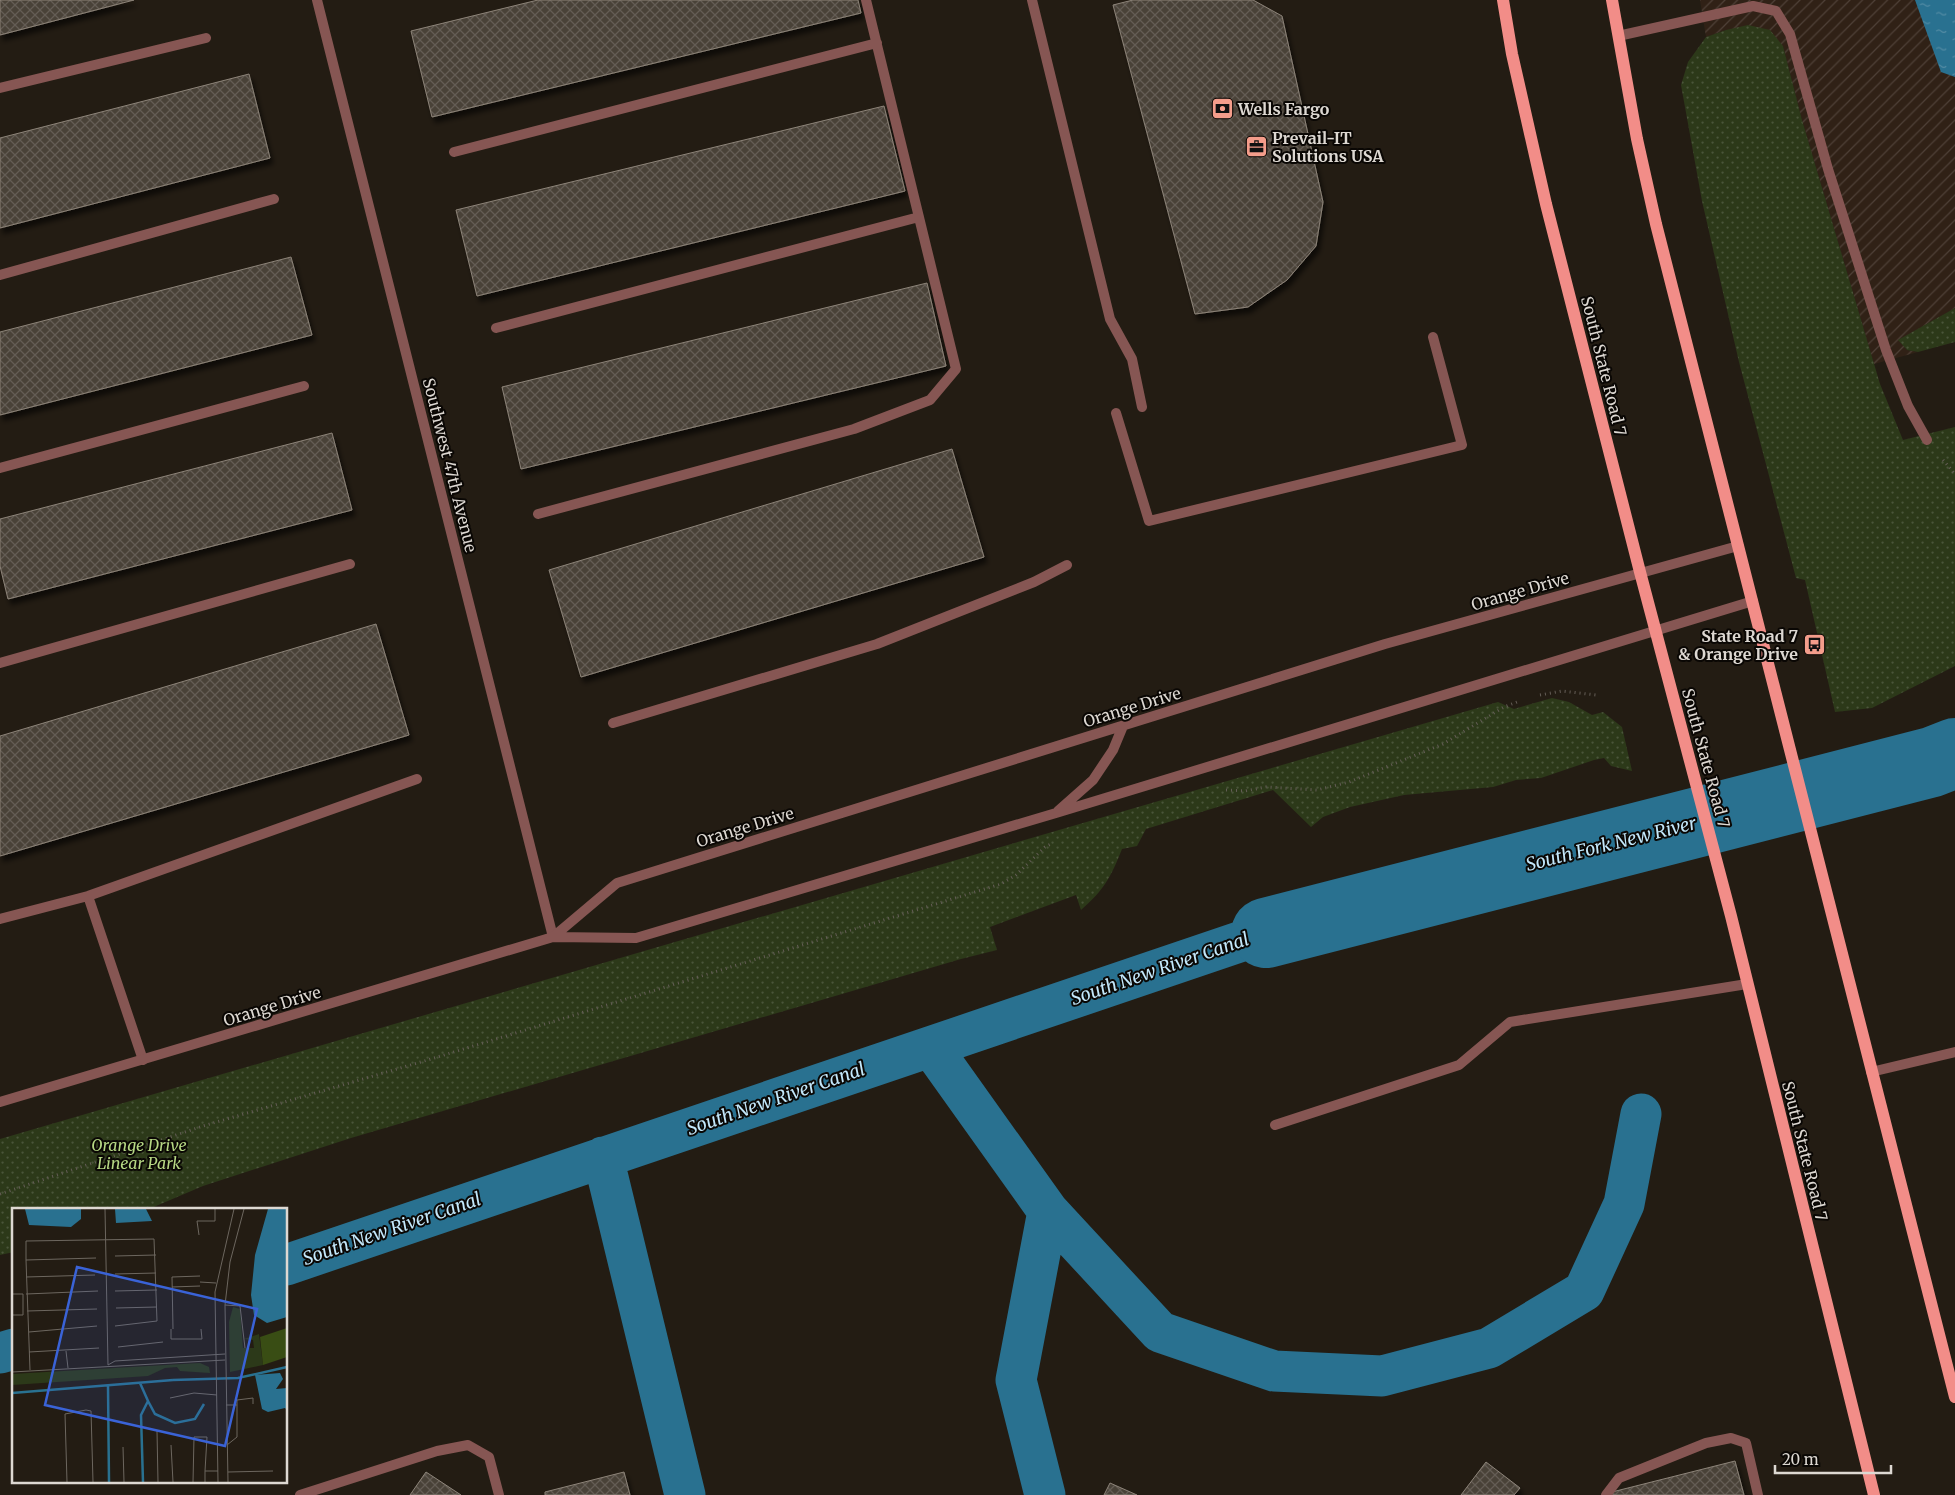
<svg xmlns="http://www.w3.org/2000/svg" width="1955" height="1495" font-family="Merriweather,serif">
	<defs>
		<pattern id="industrial-furrows" width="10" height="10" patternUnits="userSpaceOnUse" patternTransform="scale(1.25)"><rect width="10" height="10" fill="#302116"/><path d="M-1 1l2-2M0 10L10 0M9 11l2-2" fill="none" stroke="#4e4037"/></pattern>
		<pattern id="grass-dots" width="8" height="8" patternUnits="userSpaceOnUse" patternTransform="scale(1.25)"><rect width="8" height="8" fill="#2c3919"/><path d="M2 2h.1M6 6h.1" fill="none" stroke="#4a553a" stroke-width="1.8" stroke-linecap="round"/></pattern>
		<pattern id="water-ripples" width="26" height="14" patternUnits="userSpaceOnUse" patternTransform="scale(1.25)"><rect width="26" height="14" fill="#297190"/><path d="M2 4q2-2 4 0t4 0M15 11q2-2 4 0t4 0" fill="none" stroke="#528ba4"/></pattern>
		<pattern id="building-cross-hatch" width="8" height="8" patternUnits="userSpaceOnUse" patternTransform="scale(1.25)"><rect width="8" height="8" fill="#4a4238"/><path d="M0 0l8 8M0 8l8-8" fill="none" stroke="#645d54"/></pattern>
		<filter id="shadow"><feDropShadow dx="3" dy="5.5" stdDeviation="2.5" flood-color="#0009"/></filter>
	</defs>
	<rect width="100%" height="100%" fill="#231c13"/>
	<path fill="url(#industrial-furrows)" d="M1700,0H1955V308L1899,340L1907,350L1918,352L1874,364L1802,120L1783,46L1726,30L1706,37Z"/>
	<path fill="url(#grass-dots)" d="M1748,25L1770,30L1783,46L1802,120L1880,384L1903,440L1955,427V666L1872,708L1835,712L1805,580L1796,578L1739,362L1702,201L1681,85L1688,62L1706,37L1726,30Z
		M1955,308V342L1918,352L1907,350L1898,340Z
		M1552,698L1569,702L1592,715L1603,712L1622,727L1632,771L1611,766L1604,758L1594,760L1541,778L1516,780L1493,787L1404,795L1350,807L1323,817L1311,827L1273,790L1146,829L1137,846L1122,849C1111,877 1104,890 1081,910L1076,895L990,927L997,950L961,959L351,1138L203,1186L149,1209H14V1252L0,1255V1139L1498,702L1514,709Z"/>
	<path fill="url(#water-ripples)" d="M1915,0H1955V77L1941,72Z"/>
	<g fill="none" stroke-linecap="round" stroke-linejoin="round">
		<path stroke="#297190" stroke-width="41" d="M931,1047L1048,1211L1016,1380L1045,1495
			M603,1157L685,1495
			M1048,1211L1160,1332L1274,1371L1382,1376L1489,1348L1584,1291L1624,1204L1641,1114
			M286,1265L1266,933
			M0,1353L14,1349"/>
		<path stroke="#297190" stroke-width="70" d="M1266,933L1932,762L1955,753"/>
	</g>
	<path fill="url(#building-cross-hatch)" stroke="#8d8479" filter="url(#shadow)" d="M0,0H134L0,35Z
		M538,0H858L861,13L432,117L411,31Z
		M1133,0H1253L1282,16L1323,202L1316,246L1287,280L1248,307L1195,314L1113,5Z
		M249,74L270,158L0,228V138Z
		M884,106L905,191L477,296L456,210Z
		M291,257L312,335L0,415V332Z
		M927,283L946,366L521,469L502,387Z
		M332,433L352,510L8,599L0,566V519Z
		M952,449L984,557L581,677L549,570Z
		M376,624L409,735L0,856V736Z
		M1735,1461L1744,1495H1613L1612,1492Z
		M1486,1462L1520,1488L1514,1495H1461Z
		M426,1472L461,1495H410Z
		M624,1472L630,1495H545V1492Z
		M1110,1483L1137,1495H1104Z"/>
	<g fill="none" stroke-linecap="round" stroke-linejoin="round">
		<path stroke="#655e57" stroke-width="3" stroke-dasharray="1 4" stroke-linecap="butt" d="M1943,460L1955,474
			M1540,695L1562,691L1596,695
			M1226,790L1245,791L1266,787L1317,790L1349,782L1443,744L1504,707L1517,702
			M0,1194L203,1126L431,1059L1001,884L1016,875L1045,847L1053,843"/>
		<path stroke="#865653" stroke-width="10" d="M1032,0L1110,319L1132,359L1142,407
			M1618,36L1753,6L1776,11L1790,34L1828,169L1886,350L1908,406L1927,440
			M0,88L206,38
			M454,152L877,43
			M0,275L274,199
			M496,328L919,217
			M1116,413L1149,521L1462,445L1433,337
			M0,468L304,386
			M538,514L854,429L930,400L956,369L866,0
			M0,663L350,564
			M613,723L877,644L1034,582L1067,565
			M88,896L143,1060
			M0,919L88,896L417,779
			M1871,1072L1955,1052
			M1275,1125L1459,1065L1510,1022L1747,984
			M1606,1495L1619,1478L1706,1443L1731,1438L1746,1443L1758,1495"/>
		<path stroke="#865653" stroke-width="10" d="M317,0L553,937
			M300,1495L437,1451L468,1445L489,1457L499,1495"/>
		<path stroke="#865653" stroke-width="10" d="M1058,811L1093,780L1113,750L1123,726
			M553,937L617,883L1385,644L1738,546
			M0,1102L553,937L636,938L1056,813L1753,601"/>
		<path stroke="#f28d88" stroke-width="12" d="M1503,0L1512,54L1546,204L1640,572L1731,916L1874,1495
			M1612,0L1637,139L1656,224L1955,1397"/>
	</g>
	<defs>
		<symbol id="bank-square" viewBox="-11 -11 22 22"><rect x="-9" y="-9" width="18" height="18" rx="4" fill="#f49d8b" stroke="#0a0704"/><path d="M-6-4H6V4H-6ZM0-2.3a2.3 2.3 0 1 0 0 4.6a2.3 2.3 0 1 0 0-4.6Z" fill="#111"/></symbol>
		<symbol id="office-square" viewBox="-11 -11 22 22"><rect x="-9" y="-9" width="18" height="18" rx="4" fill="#f49d8b" stroke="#0a0704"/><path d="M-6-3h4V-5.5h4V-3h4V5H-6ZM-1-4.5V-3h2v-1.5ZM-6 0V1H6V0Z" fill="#111"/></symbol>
		<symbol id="bus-square" viewBox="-11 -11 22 22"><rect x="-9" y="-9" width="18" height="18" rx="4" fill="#f49d8b" stroke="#0a0704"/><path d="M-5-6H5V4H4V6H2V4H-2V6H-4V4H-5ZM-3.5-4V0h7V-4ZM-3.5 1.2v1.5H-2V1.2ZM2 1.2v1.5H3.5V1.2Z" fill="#111"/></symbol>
	</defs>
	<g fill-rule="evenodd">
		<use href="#bank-square" x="1210" y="96" width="25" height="25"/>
		<use href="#office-square" x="1244" y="134" width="25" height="25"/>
		<use href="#bus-square" x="1802" y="632" width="25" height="25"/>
	</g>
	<g text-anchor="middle" stroke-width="4" stroke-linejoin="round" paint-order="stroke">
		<g font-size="16" font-weight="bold" fill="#ddd8d2" stroke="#0a0704" text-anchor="start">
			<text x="1238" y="115">Wells Fargo</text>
			<text x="1272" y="144">Prevail-IT<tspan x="1272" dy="18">Solutions USA</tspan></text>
			<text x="1798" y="642" text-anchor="end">State Road 7<tspan x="1798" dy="18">&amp; Orange Drive</tspan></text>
		</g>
		<g font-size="16" fill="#ddd8d2" stroke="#0a0704">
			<text transform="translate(1604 366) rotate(76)" y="6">South State Road 7</text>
			<text transform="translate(450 465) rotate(76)" y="6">Southwest 47th Avenue</text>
			<text transform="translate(1520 591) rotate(-16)" y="6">Orange Drive</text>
			<text transform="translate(1132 707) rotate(-17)" y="6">Orange Drive</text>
			<text transform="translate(1706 758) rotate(75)" y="6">South State Road 7</text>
			<text transform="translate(745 827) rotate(-17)" y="6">Orange Drive</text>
			<text transform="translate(272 1006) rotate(-17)" y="6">Orange Drive</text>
			<text transform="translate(1805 1151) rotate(76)" y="6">South State Road 7</text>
		</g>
		<g font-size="16" font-style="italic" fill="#b6d884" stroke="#0a0704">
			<text x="139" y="1151">Orange Drive<tspan x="139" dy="18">Linear Park</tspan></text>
		</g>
		<g font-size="18" font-style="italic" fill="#c3e8fb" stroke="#0a0704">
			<text transform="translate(1611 844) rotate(-14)" y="6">South Fork New River</text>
			<text transform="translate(1160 969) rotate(-19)" y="6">South New River Canal</text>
			<text transform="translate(776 1099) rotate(-19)" y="6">South New River Canal</text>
			<text transform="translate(392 1229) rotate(-19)" y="6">South New River Canal</text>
		</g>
	</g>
	<g transform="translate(12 1208)">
		<rect width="275" height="275" fill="#231c13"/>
		<path d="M221,99L228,101L231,140H242L241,132L232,131L247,126L251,157L218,164L217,114ZM188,155L197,159L198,165L168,163L165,159L153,160L136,168L0,177V166Z" fill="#2c3919"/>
		<path d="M275,120V149L251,157L248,129Z" fill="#394d14"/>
		<path d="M13,1H69V11L59,19L17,17ZM103,1H134L140,13L104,15ZM256,1H275V109L255,115L242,107L239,87L243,47ZM268,165L271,171L264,181L275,180V202L273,200L256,204L250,201L243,167Z" fill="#297190"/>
		<path fill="none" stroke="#297190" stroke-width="2.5" d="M161,172L226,170L275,159M128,175L136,193L129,207L131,274M96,178L97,274M0,185L161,172M136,193L143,206L163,215L183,211L192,196"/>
		<path fill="none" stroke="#6d675f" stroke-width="1" d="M93,1L96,157M187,27L185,13H203V1M103,48L144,47M84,50L14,52V33L142,31L145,113L103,118M14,52L18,162M103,66L144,65M14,69L83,67M188,74L204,75M160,79L188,78M103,83L145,82M0,86H11V107H0M14,86L86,83M213,97L228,98L233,140M104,100L145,99M15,103L85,101M159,121V131H190L189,121M161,121L160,69L188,68M17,124L85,118M106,139L151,134M54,143L56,160M17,144L87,140M96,157L103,153L213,146M0,164L213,152M158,190L182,185L205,187M214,197H225V192L241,190V196M145,223L146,274M159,237L161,274M215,237L225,229V197M111,239L112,274M216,264L261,263M55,274L53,206L74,202L79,203L81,274M181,274L182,229H195L193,263M193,274V263H206M206,274L203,84L222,1M216,274L213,97L218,54L232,1"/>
		<path fill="#3a63d7" fill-opacity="0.15" stroke="#3a63d7" stroke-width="2.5" d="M65,59L245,101L213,238L33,197Z"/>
		<rect width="275" height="275" fill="none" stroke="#ddd8d2" stroke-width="2.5"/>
	</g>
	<path d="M1775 1465v8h116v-8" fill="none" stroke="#ddd8d2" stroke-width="2.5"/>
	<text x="1782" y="1465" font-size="15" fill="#ddd8d2" stroke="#0a0704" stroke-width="4" paint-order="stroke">20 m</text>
</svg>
